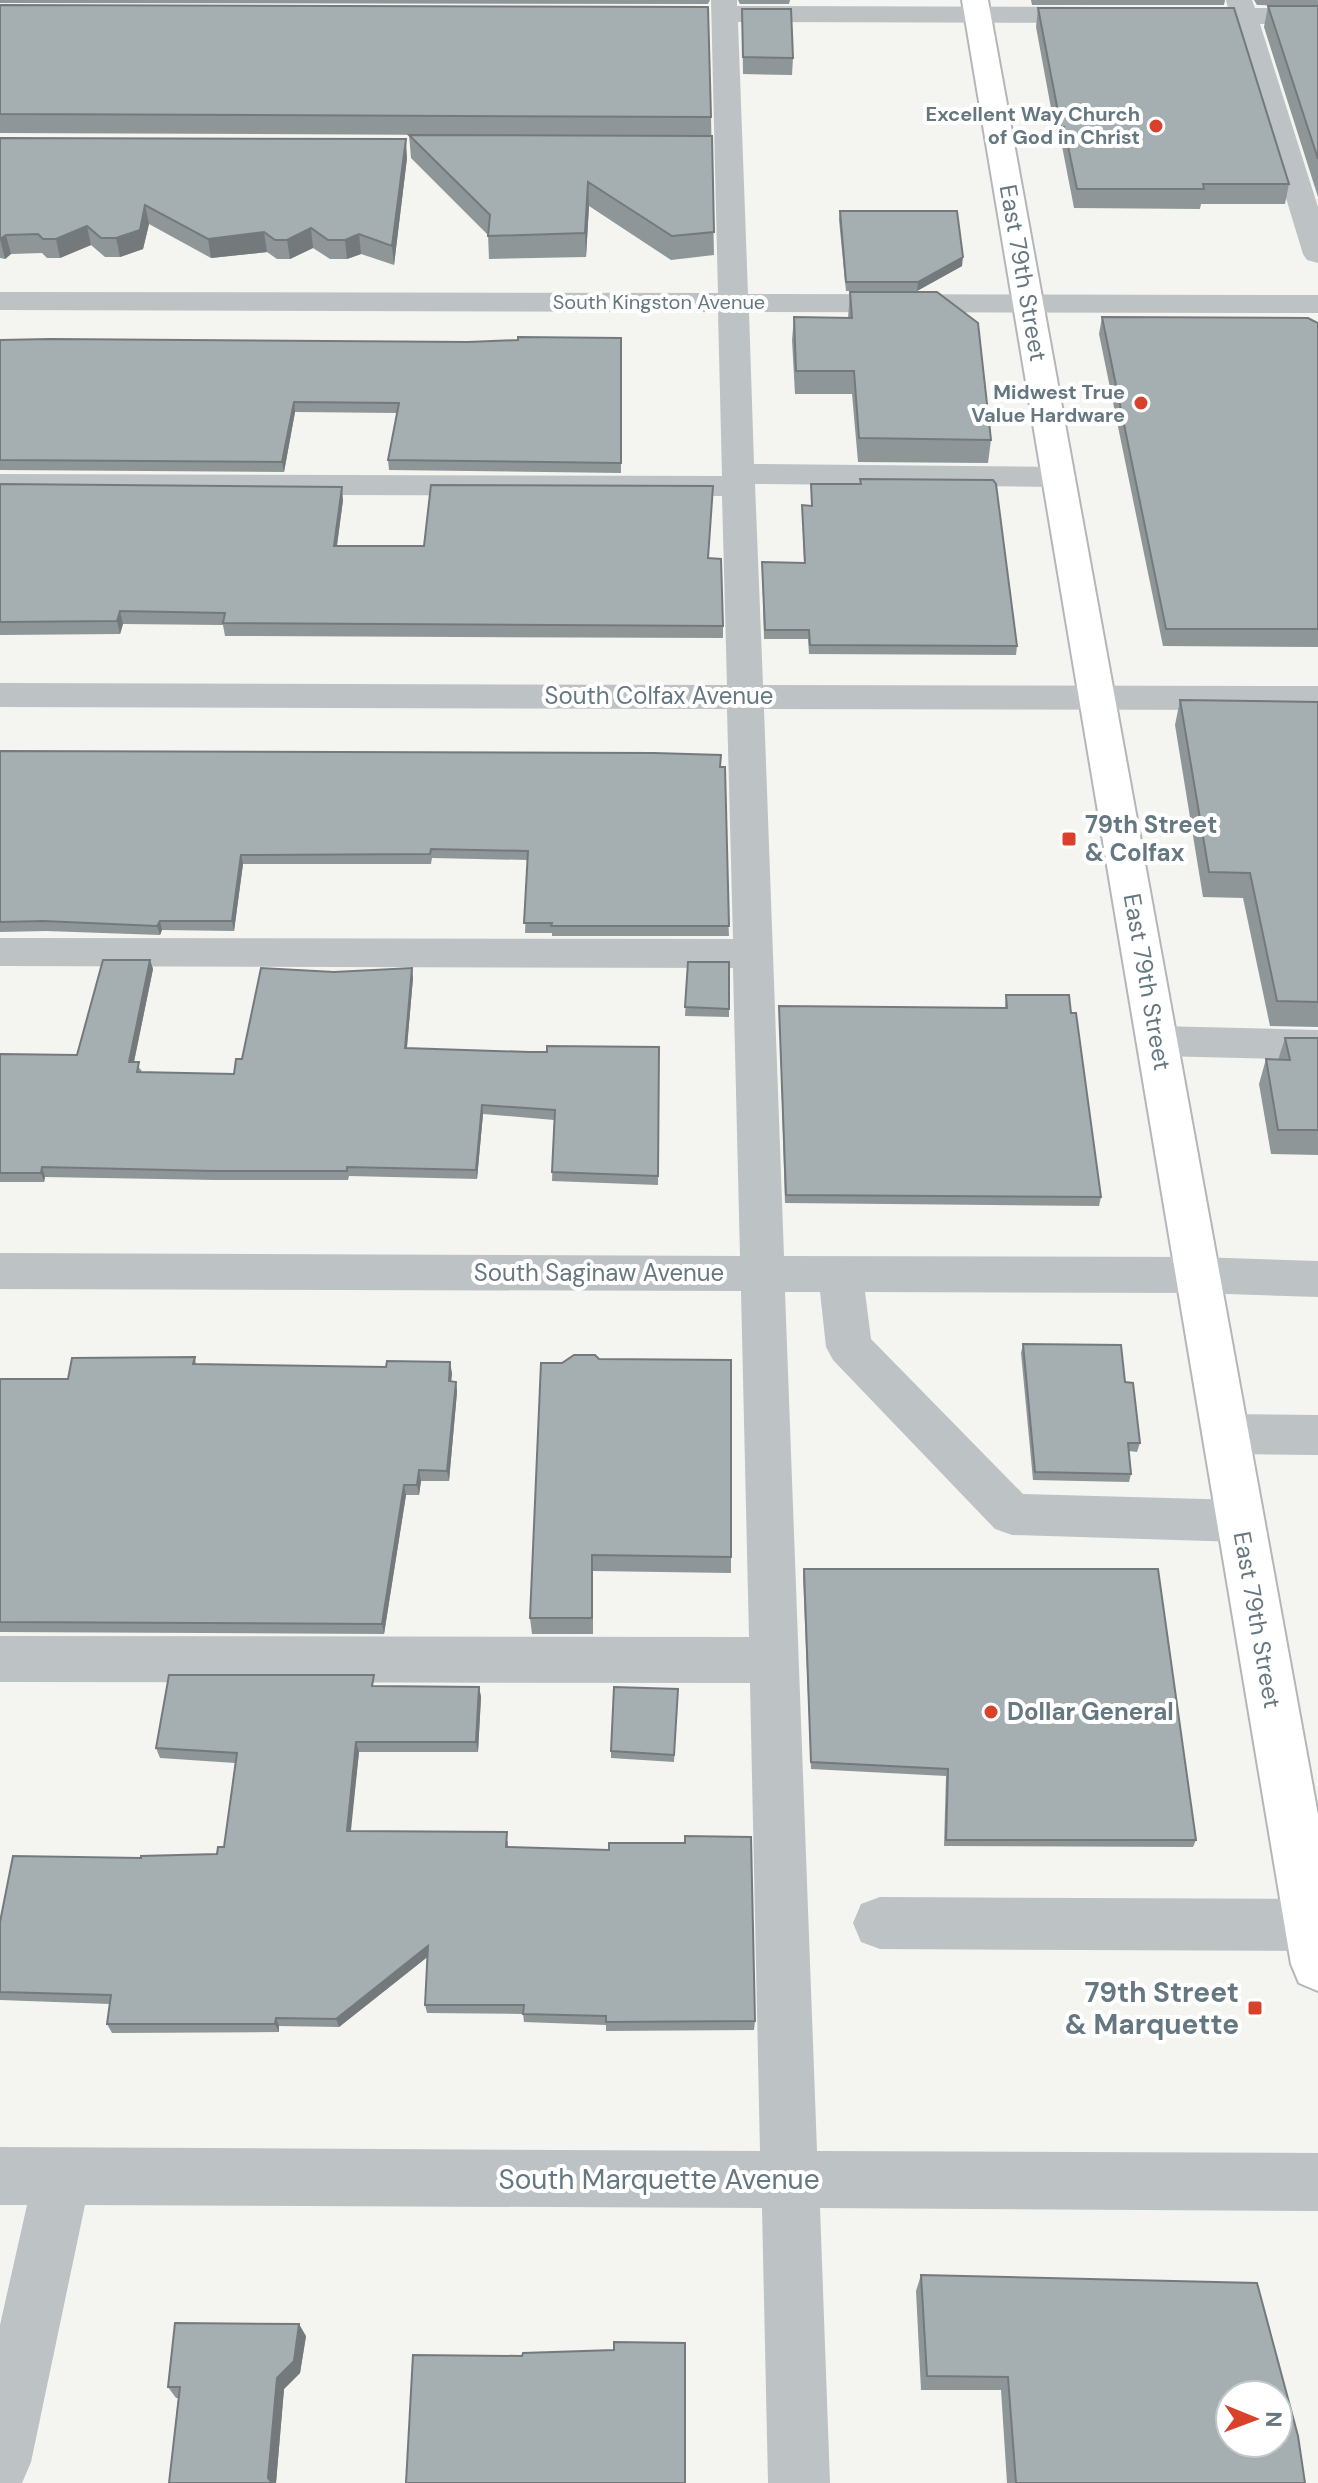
<svg xmlns="http://www.w3.org/2000/svg" width="1318" height="2483" font-family="'DM Sans',sans-serif">
	<rect width="100%" height="100%" fill="#f4f4f1"/>
	<g fill="none" stroke-linecap="round" stroke-linejoin="round">
		<defs>
			<path id="major" d="M962,0H988L1318,1815V1991L1299,1983L1291,1964Z"/>
		</defs>
		<use href="#major" stroke="#b3b7ba" stroke-width="4"/>
		<path fill="#bdc2c4" fill-rule="evenodd" d="M711,0H737V6L1098,7L1107,9L1111,15L1107,21L1098,23L738,22L748,294L1318,295V313L749,312L754,464L1059,467L1071,470L1076,477L1071,484L1059,487L755,484L763,685L1318,686V710L764,709L784,1256L1198,1257L1318,1261V1297L1198,1293L865,1292L871,1339L1023,1494L1240,1500L1257,1506L1264,1521L1257,1536L1240,1542L1012,1535L995,1529L833,1360L826,1347L820,1292H785L817,2151L1318,2153V2211L820,2208L830,2483H768L762,2208L85,2205L31,2462L22,2483H0V2325L27,2205H0V2147L760,2151L750,1683L0,1682V1636L749,1637L741,1291L0,1289V1253L740,1256L733,968L0,966V938L733,939L727,709L0,707V683L727,685L722,496L0,494V474L722,476L718,312L0,310V292L718,293Z
			M1226,0H1252L1255,8H1318V24H1260L1318,207V263L1307,260L1303,254L1233,24L1169,22L1165,16L1169,10L1228,8Z
			M1157,1026L1318,1030V1060L1157,1056L1142,1052L1136,1041L1142,1030Z
			M1226,1414L1318,1415V1455L1226,1454L1209,1448L1203,1434L1209,1420Z
			M880,1897L1311,1899L1318,1902V1948L1311,1951L880,1949L861,1942L853,1923L861,1904Z"/>
		<use href="#major" fill="#fff" fill-rule="evenodd"/>
	</g>
	<path fill="#8e9698" d="M0,0H710L708,4L0,3Z
		M738,0H790L789,4H740Z
		M1031,0H1225L1224,5H1032Z
		M1254,0H1318V197L1264,27L1268,6H1300L1257,5Z
		M0,5L711,117L714,255L671,260L589,206L586,257L489,259L488,235L411,158L409,135H456L0,133Z
		M1038,8L1289,184L1285,204H1201L1200,209L1074,208L1062,146H1058L1036,27Z
		M742,9L793,58L792,75L743,74Z
		M0,138L407,158L394,265L361,254L347,259H330L313,248L290,259H277L267,252L211,258L149,224L143,249L120,257H105L91,245L60,258H47L42,253L11,254L5,259L0,258Z
		M840,211L962,266L917,291H846L839,220Z
		M850,292L991,440L988,463L858,462L852,394H795L792,340L794,317L848,318Z
		M1102,317L1318,323V647L1163,646L1099,334Z
		M621,338V473L389,470L388,460L397,413L295,412L284,472L0,470V340L468,342Z
		M860,479L1017,646L1016,655L809,654L808,639H764L762,562L804,563L802,505L811,506V484H860Z
		M0,484L343,500L337,546L709,558L723,626V638L225,636L223,625L123,624L120,634L0,635Z
		M1180,700L1318,702V1027L1270,1026L1243,898L1203,897L1175,725Z
		M0,751L721,767L729,936H552V933H525L528,860L432,858L431,864H243L234,931L162,930L160,935L46,931L0,932Z
		M150,960L153,969L134,1062L142,1071L141,1072L234,1074L242,1059L413,978L407,1048L529,1052L659,1047L658,1185L552,1181L554,1120L483,1114L477,1179L349,1176L348,1180H216L45,1177L44,1182H0V1054L77,1055Z
		M688,962H729V1017L685,1016Z
		M1006,995L1071,1013L1101,1197L1099,1206L785,1203L779,1006L1005,1008Z
		M1285,1038H1318V1155L1271,1154L1259,1084L1266,1059L1278,1060Z
		M1023,1344L1125,1382L1140,1443L1137,1452L1129,1451L1131,1474L1129,1482L1033,1480L1021,1353Z
		M195,1357L196,1364L452,1373L451,1381L456,1382L457,1392L449,1481H421L419,1495H406L384,1634L0,1632V1379H68Z
		M541,1363L731,1557V1573L593,1571V1634H532L530,1618Z
		M804,1569L1196,1840L1193,1847L944,1846L946,1776L811,1769L803,1576Z
		M376,1686L479,1687L481,1697L478,1752H359L350,1831L508,1841V1847L755,2021L754,2030L606,2031V2025L524,2022L523,2014L427,2013L425,2005L427,1957L339,2027L279,2026V2032L112,2033L107,2024L110,2004L0,2000V1922L141,1858L217,1854L224,1847L235,1763L160,1758L156,1748Z
		M678,1689L674,1762L611,1758V1751Z
		M921,2275L1305,2483H1007L1001,2390H921L916,2291Z
		M306,2336L300,2373L284,2389L276,2483H169L178,2398H176L168,2387Z"/>
	<path fill="#747a7c" d="M406,139L407,158L394,265L392,246Z
		M588,182L589,206L586,257L585,233Z
		M145,205L149,224L143,249L120,257L116,238Z
		M87,226L91,245L60,258L56,239Z
		M311,228L313,248L290,259L287,240Z
		M264,232L267,252L211,258L208,239Z
		M359,234L361,254L347,259L345,240Z
		M6,235L11,254L5,259L0,239Z
		M963,257L962,266L917,291L918,282Z
		M294,402L295,412L284,472L282,462Z
		M342,487L343,500L335,559L334,546Z
		M120,611L123,624L120,634L117,621Z
		M241,855L243,864L234,931L232,921Z
		M160,921L162,930L160,935L157,926Z
		M150,960L153,969L132,1071L129,1062Z
		M412,968L413,978L406,1057L405,1048Z
		M482,1105L483,1114L477,1179L476,1170Z
		M42,1167L45,1177L44,1182L41,1173Z
		M450,1362L452,1373L450,1392L449,1381Z
		M456,1382L457,1392L449,1481L447,1471Z
		M419,1470L421,1481L419,1495L417,1485Z
		M404,1485L406,1495L384,1634L382,1624Z
		M479,1687L481,1697L478,1752L476,1742Z
		M356,1742L359,1752L350,1840L347,1831Z
		M428,1946L430,1955L339,2027L336,2019Z
		M276,2018L279,2026V2032L275,2024Z
		M299,2324L306,2336L300,2373L284,2389L276,2483H272L268,2478L277,2378Z"/>
	<path fill="#a5aeb1" stroke="#747a7c" stroke-width="2" fill-rule="evenodd" d="M0,5L708,7L711,117L0,114Z
		M1268,6H1318V159Z
		M1038,8H1234L1289,184H1203L1204,189H1077L1064,127H1061Z
		M742,9H791L793,58L743,57Z
		M409,135L712,136L714,232L672,236L588,182L585,233L488,236L490,215Z
		M0,138L406,139L392,246L359,234L345,240H328L311,228L287,240H275L264,232L208,239L145,205L140,230L116,238H101L87,226L56,239H43L38,234L6,235L0,239Z
		M840,211H957L963,257L918,282H846Z
		M850,292H937L978,323L991,440L859,438L854,371H796L794,317L852,318Z
		M1102,317L1308,318L1318,323V629H1166Z
		M518,337L621,338V463L388,460L399,403L294,402L282,462L0,460V340L50,339L468,342L518,340Z
		M860,479L993,480L996,484L1017,646L810,645L809,630H765L762,562L805,563L802,505L812,506L811,484H861Z
		M0,484L342,487L334,546H424L431,485L713,486L708,558L721,559L723,626L223,623L225,613L120,611L117,621L0,622Z
		M1180,700L1318,702V1002L1277,1001L1250,873L1209,872Z
		M0,751L654,753L721,755L720,767H725L729,926H551L552,923H524L528,851L431,849L430,854L241,855L232,921H160L157,926L43,921L0,922Z
		M103,960H150L129,1062H139L137,1072L234,1074L236,1059H242L261,968L334,972L412,968L405,1048L529,1052H547V1046L659,1047L658,1176L552,1172L555,1110L482,1105L476,1170L347,1167V1171H214L42,1167L41,1173H0V1054L77,1055Z
		M688,962H729V1009L685,1007Z
		M1006,995H1069L1071,1013H1076L1101,1197L786,1195L779,1006L1007,1008Z
		M1285,1038H1318V1130H1278L1266,1059L1290,1060Z
		M1023,1344L1121,1345L1125,1382L1133,1383L1140,1443H1128L1131,1474L1035,1472Z
		M574,1355H595L599,1359L731,1360V1557L592,1555V1618H530L541,1363H562Z
		M195,1357L193,1364L386,1367L387,1361L450,1362L449,1381L456,1382L447,1471L419,1470L417,1485H404L382,1624L0,1622V1379H68L72,1358Z
		M804,1569H1158L1196,1840H946L948,1769L811,1762Z
		M169,1675H374L372,1686L479,1687L476,1742H356L347,1831L507,1832L506,1847L609,1850V1843H685V1836L751,1837L755,2021L606,2022V2016L523,2014L524,2005H425L428,1946L336,2019L276,2018L275,2024H107L111,1995L0,1992V1922L13,1856L141,1858V1856L217,1854L218,1847H224L237,1753L156,1748Z
		M614,1687L678,1689L674,1755L611,1751Z
		M921,2275L1257,2283L1298,2436L1305,2483H1016L1008,2377L927,2376ZM1230,2395H1278V2443H1230Z
		M175,2323L299,2324L294,2361L277,2378L268,2478L272,2483H169L180,2387H168Z
		M614,2342L685,2343V2483H406L413,2355L522,2356L523,2353L614,2350Z"/>
	<g fill="#da412b" stroke="#fff" stroke-width="3">
		<circle cx="1156" cy="126" r="8"/>
		<circle cx="1141" cy="403" r="8"/>
		<rect x="1061" y="831" width="16" height="16" rx="4"/>
		<circle cx="991" cy="1712" r="8"/>
		<rect x="1247" y="2000" width="16" height="16" rx="4"/>
	</g>
	<g text-anchor="middle" stroke-width="8" stroke-linejoin="round" paint-order="stroke">
		<g font-size="20" font-weight="bold" fill="#657780" stroke="#fff" text-anchor="end">
			<text x="1140" y="121">Excellent Way Church<tspan x="1140" dy="23">of God in Christ</tspan></text>
			<text x="1125" y="399">Midwest True<tspan x="1125" dy="23">Value Hardware</tspan></text>
		</g>
		<g font-size="20" fill="#657780" stroke="#fff">
			<text x="659" y="309">South Kingston Avenue</text>
		</g>
		<g font-size="24" fill="#657780" stroke="#fff">
			<text transform="translate(1023 273) rotate(80)" y="8">East 79th Street</text>
			<text x="659" y="704">South Colfax Avenue</text>
			<text transform="translate(1147 982) rotate(80)" y="8">East 79th Street</text>
			<text x="599" y="1281">South Saginaw Avenue</text>
			<text transform="translate(1257 1620) rotate(80)" y="8">East 79th Street</text>
		</g>
		<g font-size="24" font-weight="bold" fill="#657780" stroke="#fff" text-anchor="start">
			<text x="1085" y="833">79th Street<tspan x="1085" dy="28">&amp; Colfax</tspan></text>
			<text x="1007" y="1720">Dollar General</text>
		</g>
		<g font-size="28" font-weight="bold" fill="#657780" stroke="#fff" text-anchor="end">
			<text x="1239" y="2002">79th Street<tspan x="1239" dy="32">&amp; Marquette</tspan></text>
		</g>
		<g font-size="28" fill="#657780" stroke="#fff">
			<text x="659" y="2189">South Marquette Avenue</text>
		</g>
	</g>
	<g transform="translate(1254 2419) rotate(91)"><circle r="38" fill="#ffffff" stroke="#c1c9cc" stroke-width="2"/>
	<path d="M0-6L14 30L0 20L-14 30Z" fill="#da412b"/>
	<text y="-12" font-size="22" font-weight="bold" text-anchor="middle" fill="#657780">N</text>
	</g>
</svg>
